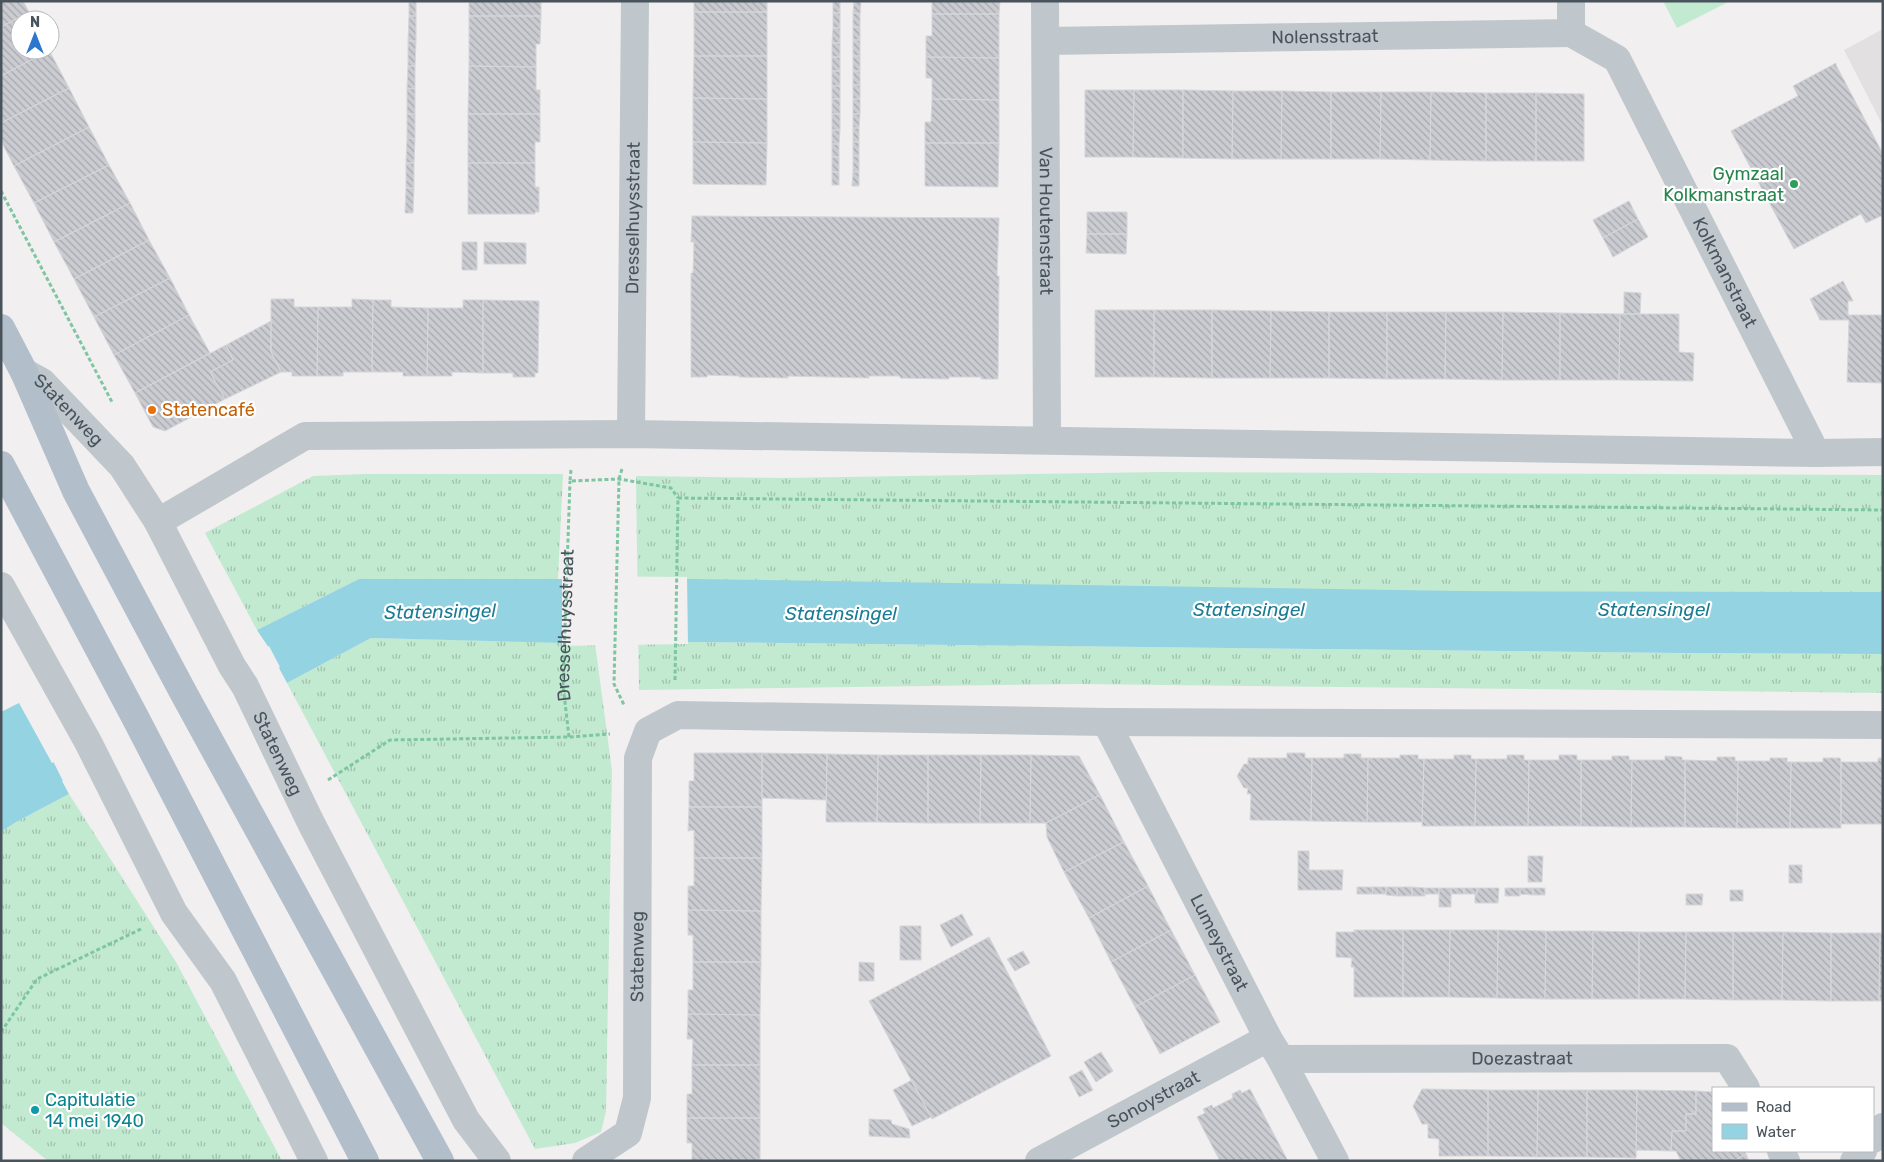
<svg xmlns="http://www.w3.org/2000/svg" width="1884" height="1162" font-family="Rubik,sans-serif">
	<defs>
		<pattern id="grass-tufts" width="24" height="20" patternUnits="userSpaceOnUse" patternTransform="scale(1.25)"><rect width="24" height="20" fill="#c2ead1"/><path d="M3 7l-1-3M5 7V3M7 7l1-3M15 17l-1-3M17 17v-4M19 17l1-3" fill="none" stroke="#a0c0ad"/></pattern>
		<pattern id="building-back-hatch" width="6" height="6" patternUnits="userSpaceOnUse" patternTransform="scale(1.25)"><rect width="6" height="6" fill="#caccd1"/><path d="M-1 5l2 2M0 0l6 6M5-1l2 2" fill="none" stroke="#a6a8ad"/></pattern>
	</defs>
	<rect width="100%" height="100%" fill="#f1efef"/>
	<path fill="#e2e0e0" d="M1883,29V126L1844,50Z"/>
	<path fill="url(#grass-tufts)" d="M1162,472L1883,475V592L1460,591L691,642L1680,653L1883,654V693L1078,684L639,690L636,476L781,478Z
		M364,474H563L558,579H359L257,630L205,533L313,476Z
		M371,638L595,643L612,771L606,1111L601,1132L575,1143L535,1149L287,683Z
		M69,794L176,962L282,1161H48L1,1123V832L16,822Z"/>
	<path fill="#c2ead1" d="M1663,1H1730L1677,28Z"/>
	<path fill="#94d3e2" d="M359,579H694L1460,591L1883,592V654L1680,653L691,642L565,643L371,638L287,683L278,666L62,781L69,794L16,822L1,832V712L19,703L52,763L269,648L257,630Z"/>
	<path fill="#f1efef" d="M562,576L687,577L688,644L562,646Z
		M269,646L280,667L64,783L53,761Z"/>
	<path fill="url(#building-back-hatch)" stroke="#d4d6da" d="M1,1H23L29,12L1,27Z
		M409,1H416V16H409Z
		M469,1H541V16H469Z
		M694,1H767V12H694Z
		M833,1H840V13H833Z
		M854,1H861L860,14L853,13Z
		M932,1H1000L999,14H932Z
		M29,12L33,20H20V50H49L1,76V27Z
		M694,12H767V56H694Z
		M833,13H840V28H833Z
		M853,13L860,14V27H853Z
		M932,14H999V58L926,57V36H932Z
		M409,16H416V41H408Z
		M469,16H541L540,44H536V67L469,66Z
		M853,27H860V40H853Z
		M833,28H840V43H832Z
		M853,40H860V56H853Z
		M408,41H416L415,66H408Z
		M832,43H840V57H832Z
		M49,50L69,88L1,123V76Z
		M694,56H767V99L693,98Z
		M853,56H860V71H853Z
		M832,57H840V71H832Z
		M926,57L999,58V100L932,99V78H926Z
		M1836,63V65L1883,154V215L1866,223L1861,214L1794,249L1731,131L1798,96L1793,86Z
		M408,66H415V89L407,88Z
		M469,66L536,67V90H540V114H468Z
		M832,71H840V86H832Z
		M853,71H860V85H853Z
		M853,85H860V99H853Z
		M832,86H840V99H832Z
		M69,88L89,127L14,166L1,141V123Z
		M407,88L415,89V114H407Z
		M1085,90H1134L1133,157H1085Z
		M1134,90H1183V158L1133,157Z
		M1183,90L1233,91L1232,159L1183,158Z
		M1233,91H1282L1281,159H1232Z
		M1282,91L1331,92V159H1281Z
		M1331,92H1381L1380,159H1331Z
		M1381,92H1431L1430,160L1380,159Z
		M1431,92L1486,93V161L1430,160Z
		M1486,93H1536V161H1486Z
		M1536,93L1584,94V161H1536Z
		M693,98L767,99V143L693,142Z
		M832,99H840V114H832Z
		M853,99H860V114H853Z
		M932,99L999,100V143H925V122H931Z
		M407,114H415V139L407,138Z
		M468,114H540V142H535V163H468Z
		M832,114H840V130H832Z
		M853,114H860L859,128H853Z
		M89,127L109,165L34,203L14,166Z
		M853,128H859V142H853Z
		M832,130H840L839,144H832Z
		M407,138L415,139L414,163H406Z
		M693,142L767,143L766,185L693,184Z
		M853,142H859V156H853Z
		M925,143H999L998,187L925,186Z
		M832,144H839V157H832Z
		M853,156H859V172H853Z
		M832,157H839V172H832Z
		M406,163H414V188H406Z
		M468,163H535V187H539V212H535V214H468Z
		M109,165L130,203L54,242L34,203Z
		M832,172H839V185H832Z
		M853,172H859V186H852Z
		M406,188H414L413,213H405Z
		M1629,201L1638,219L1603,238L1593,220Z
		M130,203L149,240L74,279L54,242Z
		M1087,212H1127V234H1087Z
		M692,216L999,218L997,276H999L998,379H981V377H949V379L900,378V376H869V378L788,376V378L739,377V376L707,375V377H691V273H693L694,242H691Z
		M1638,219L1648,237L1613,257L1603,238Z
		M1087,234H1127L1126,254L1086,253Z
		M149,240L170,278L94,317L74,279Z
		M462,242H477V270H462Z
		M484,242L526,243V264H484Z
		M170,278L189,315L114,355L94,317Z
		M1843,281L1853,301H1848V315H1883V383L1847,382L1849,320H1820L1810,299Z
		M1624,292L1641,293L1640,314H1624Z
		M271,299H294V307H318L317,376H292V372H281L271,352Z
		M352,299L373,300L372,372H343V376H317L318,307H352Z
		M373,300H391V307L428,308L427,376H403V372H372Z
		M463,300H483V373L452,372V376H427L428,308H463Z
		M483,300L539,301L538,373H535V377H513V373H483Z
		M1095,310H1154V377H1095Z
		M1154,310H1212V378L1154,377Z
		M1212,310L1271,311L1270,378H1212Z
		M1271,311L1329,312V378H1270Z
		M1329,312H1387V379L1329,378Z
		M1387,312H1446L1445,379H1387Z
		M1446,312H1503L1502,380L1445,379Z
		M1503,312L1560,313V380H1502Z
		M1560,313L1620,314L1619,380H1560Z
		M1620,314H1679V352L1694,353L1693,381L1619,380Z
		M189,315L210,353L135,393L114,355Z
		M271,321V352L281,372L225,399L210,372L233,360L226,345Z
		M226,345L233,360L210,372L225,399L165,431L153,427L135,393Z
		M694,753H762V807H689V781H694Z
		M762,753L827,754L826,800L762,798Z
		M1287,753H1305V758H1312L1311,821L1250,820L1251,794H1247L1248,788H1244L1237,776L1244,764H1248V758H1287Z
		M827,754L878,755L877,822H826Z
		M1344,754H1361V758H1368L1367,822L1311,821L1312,758H1344Z
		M878,755H928V823L877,822Z
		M928,755H981L980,823H928Z
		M981,755H1031L1030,823H980Z
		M1031,755L1079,756L1100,795L1046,823H1030Z
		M1400,755H1418V759H1424L1422,822H1367L1368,758H1400Z
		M1454,755H1471V759H1476L1475,826H1422L1424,759H1454Z
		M1507,755H1524V760H1529L1528,826H1475L1476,759H1507Z
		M1559,755H1577V760H1581V826H1528L1529,760H1559Z
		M1612,756H1629V760H1632L1631,827L1581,826V760H1612Z
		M1665,756L1682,757V760H1685V827H1631L1632,760H1665Z
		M1717,757H1735V761H1738L1737,828L1685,827V760L1717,761Z
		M1770,758H1787V762H1791L1790,828H1737L1738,761H1770Z
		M1823,758H1840L1841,762V828H1790L1791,762H1823Z
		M1878,758H1883V824H1841V762H1878Z
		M1100,795L1124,842L1064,872L1047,837L1046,823Z
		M689,807H762V858H694V830L688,831Z
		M1124,842L1148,886L1089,918L1064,872Z
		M1298,851H1309V870H1343L1342,890H1298Z
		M1528,856H1543L1542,882H1528Z
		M694,858H762L761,911L688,910V886H694Z
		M1789,865H1802V883H1789Z
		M1148,886L1171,930L1111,962L1089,918Z
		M1357,887H1373L1372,894H1357Z
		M1373,887H1386V894H1372Z
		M1386,887H1397V896L1386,895Z
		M1397,887H1412V896H1397Z
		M1412,887L1425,888V896H1412Z
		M1425,888H1439V894H1425Z
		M1439,888H1451V907H1439Z
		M1451,888H1464V894H1451Z
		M1464,888H1477V894H1464Z
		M1477,888H1499L1498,903H1475V894H1477Z
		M1505,888H1520V896H1505Z
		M1520,888H1533V895L1520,894Z
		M1533,888H1545V895H1533Z
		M1730,890H1743V901H1730Z
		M1686,894H1703L1702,905H1686Z
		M688,910L761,911V962H693V935H688Z
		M962,914L973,935L951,947L940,925Z
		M900,926H921V960H900Z
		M1171,930L1195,975L1135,1007L1111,962Z
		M1354,930H1403V997H1354V967H1351L1352,958L1336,957V932H1354Z
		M1403,930H1450L1449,997H1403Z
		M1450,930H1498L1497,998L1449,997Z
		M1498,930L1546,931L1545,999L1497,998Z
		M1546,931H1593L1592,999H1545Z
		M1593,931L1639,932V999H1592Z
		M1639,932H1686L1685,999H1639Z
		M1686,932H1733V1000L1685,999Z
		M1733,932H1783L1782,1000H1733Z
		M1783,932L1831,933V1001L1782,1000Z
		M1831,933H1880L1879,1001H1831Z
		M1880,933H1883V1001H1879Z
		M989,937L1051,1056L932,1119L869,1001Z
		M1023,951L1030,963L1015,971L1007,959Z
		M693,962H761L760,1015L688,1014V990H693Z
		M859,962L874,963V981H859Z
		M1195,975L1220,1022L1160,1054L1135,1007Z
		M688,1014L760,1015V1065H692L693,1039H687Z
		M1101,1052L1113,1071L1096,1082L1084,1062Z
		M692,1065H760V1118H687V1094H692Z
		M1082,1070L1093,1090L1079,1097L1069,1077Z
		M912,1080L931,1117L912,1126L893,1090Z
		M1250,1089L1288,1161H1220L1197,1117L1205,1113L1203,1109L1212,1105L1213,1108L1233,1098L1232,1094L1240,1090L1242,1093Z
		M1422,1089L1488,1090V1156H1439V1139L1428,1138V1124H1422L1413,1106Z
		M1488,1090H1538L1537,1157L1488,1156Z
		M1538,1090H1587V1157H1537Z
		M1587,1090H1637L1636,1158L1587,1157Z
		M1637,1090L1696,1091V1114H1686V1131H1672L1671,1151L1636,1150Z
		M1696,1091L1713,1092V1151H1744L1746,1154L1734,1161H1681L1676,1151H1671L1672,1131H1686V1114H1696Z
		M687,1118H760V1161H692V1143H687Z
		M869,1119L891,1120L892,1124L909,1129L910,1138L869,1136Z
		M1746,1154L1749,1161H1734Z"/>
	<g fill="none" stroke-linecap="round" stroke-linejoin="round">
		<g stroke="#7ec5a1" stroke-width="3" stroke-dasharray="4 2.5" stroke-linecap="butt">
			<path d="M1,191L112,402"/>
			<path d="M622,469L619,479L614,684L624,705"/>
			<path d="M571,470L570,481L619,479L671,488L678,498"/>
			<path d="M678,498L1883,510"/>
			<path d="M675,680L678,498"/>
			<path id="s1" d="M569,737L563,685L570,481"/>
			<path d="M328,780L390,740L569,737L610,734"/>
			<path d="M1,1032L37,979L141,929"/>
		</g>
		<g stroke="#bfc7cc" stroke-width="28">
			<path id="s2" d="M1045,1L1047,440"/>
			<path d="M1571,1V33"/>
			<path id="s3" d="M1571,33L1617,59L1816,453"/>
			<path id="s4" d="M1046,41L1571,33"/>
			<path id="s5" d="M24,372L42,382L122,466L158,522L232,666L245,686L311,823L466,1120L497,1161"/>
			<path id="s6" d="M631,434L635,1"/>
			<path d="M158,522L305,436L631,434L1816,453L1883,452"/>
			<path d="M1,586L88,742L174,913L223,981L314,1161"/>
			<path id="s7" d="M1106,722L1268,1038L1281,1059L1335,1161"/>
			<path id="s8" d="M1281,1059L1727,1058L1746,1088"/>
			<path d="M1873,1139L1883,1127"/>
			<path d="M1781,1151L1786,1161"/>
			<path id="s9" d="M586,1161L628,1133L637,1098L638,758L648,731L678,715L1106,722L1883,725"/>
			<path id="s10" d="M1039,1161L1268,1038"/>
			<path d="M1854,1161L1863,1151"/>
		</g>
		<path stroke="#b2bfcb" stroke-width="28" d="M1,328L24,372L76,491L183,692L440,1161
			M1,465L135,717L365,1161"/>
	</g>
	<circle fill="#2e9e5b" stroke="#fff" stroke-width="2" cx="1794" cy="184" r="5"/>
	<circle fill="#e8710a" stroke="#fff" stroke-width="2" cx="152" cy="410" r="5"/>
	<circle fill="#0f9aa8" stroke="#fff" stroke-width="2" cx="35" cy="1110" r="5"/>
	<g text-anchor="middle" stroke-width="4.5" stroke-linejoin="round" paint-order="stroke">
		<g font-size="18" fill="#49535b" stroke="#fff">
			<text dy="6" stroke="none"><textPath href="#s4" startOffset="279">Nolensstraat</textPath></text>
			<text dy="6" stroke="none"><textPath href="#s6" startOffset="216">Dresselhuysstraat</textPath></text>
			<text dy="6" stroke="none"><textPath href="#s2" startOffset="220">Van Houtenstraat</textPath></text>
			<text dy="6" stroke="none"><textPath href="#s3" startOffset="292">Kolkmanstraat</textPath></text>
			<text dy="6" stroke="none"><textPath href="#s5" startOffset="59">Statenweg</textPath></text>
			<text dy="6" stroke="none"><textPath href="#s1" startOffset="112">Dresselhuysstraat</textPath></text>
			<text dy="6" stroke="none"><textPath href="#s5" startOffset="464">Statenweg</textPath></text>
			<text dy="6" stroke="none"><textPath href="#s7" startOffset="248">Lumeystraat</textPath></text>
			<text dy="6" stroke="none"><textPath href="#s9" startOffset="228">Statenweg</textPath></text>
			<text dy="6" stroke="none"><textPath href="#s8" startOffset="241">Doezastraat</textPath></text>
			<text dy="6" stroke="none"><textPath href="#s10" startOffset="130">Sonoystraat</textPath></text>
		</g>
		<g font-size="18" fill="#27864d" stroke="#fff" text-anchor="end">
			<text x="1784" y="180">Gymzaal<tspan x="1784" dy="21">Kolkmanstraat</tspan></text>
		</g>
		<g font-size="18" fill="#c56008" stroke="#fff" text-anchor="start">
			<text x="162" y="416">Statencafé</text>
		</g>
		<g font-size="18" fill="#0d838f" stroke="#fff" text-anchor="start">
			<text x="45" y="1106">Capitulatie<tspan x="45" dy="21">14 mei 1940</tspan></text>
		</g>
		<g font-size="19" font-style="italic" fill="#1b7c94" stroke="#fff">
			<text x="1249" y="616">Statensingel</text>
			<text x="1654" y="616">Statensingel</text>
			<text transform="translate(440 611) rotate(-1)" y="7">Statensingel</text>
			<text x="841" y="620">Statensingel</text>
		</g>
	</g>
	<rect width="1884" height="1162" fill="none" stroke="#49535b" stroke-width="5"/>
	<rect x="1712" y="1087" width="162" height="65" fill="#ffffff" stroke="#b6babd"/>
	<rect x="1722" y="1103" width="25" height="8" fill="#b2bfcb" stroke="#b6babd"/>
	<text x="1756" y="1112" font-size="15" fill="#49535b">Road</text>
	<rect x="1722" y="1124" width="25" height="15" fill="#94d3e2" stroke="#b6babd"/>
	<text x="1756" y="1137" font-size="15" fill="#49535b">Water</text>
	<g transform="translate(35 35)"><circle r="24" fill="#ffffff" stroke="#b6babd"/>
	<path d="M0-4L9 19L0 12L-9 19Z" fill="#2d76ce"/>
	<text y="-8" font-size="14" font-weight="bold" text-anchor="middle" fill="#49535b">N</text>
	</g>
</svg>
